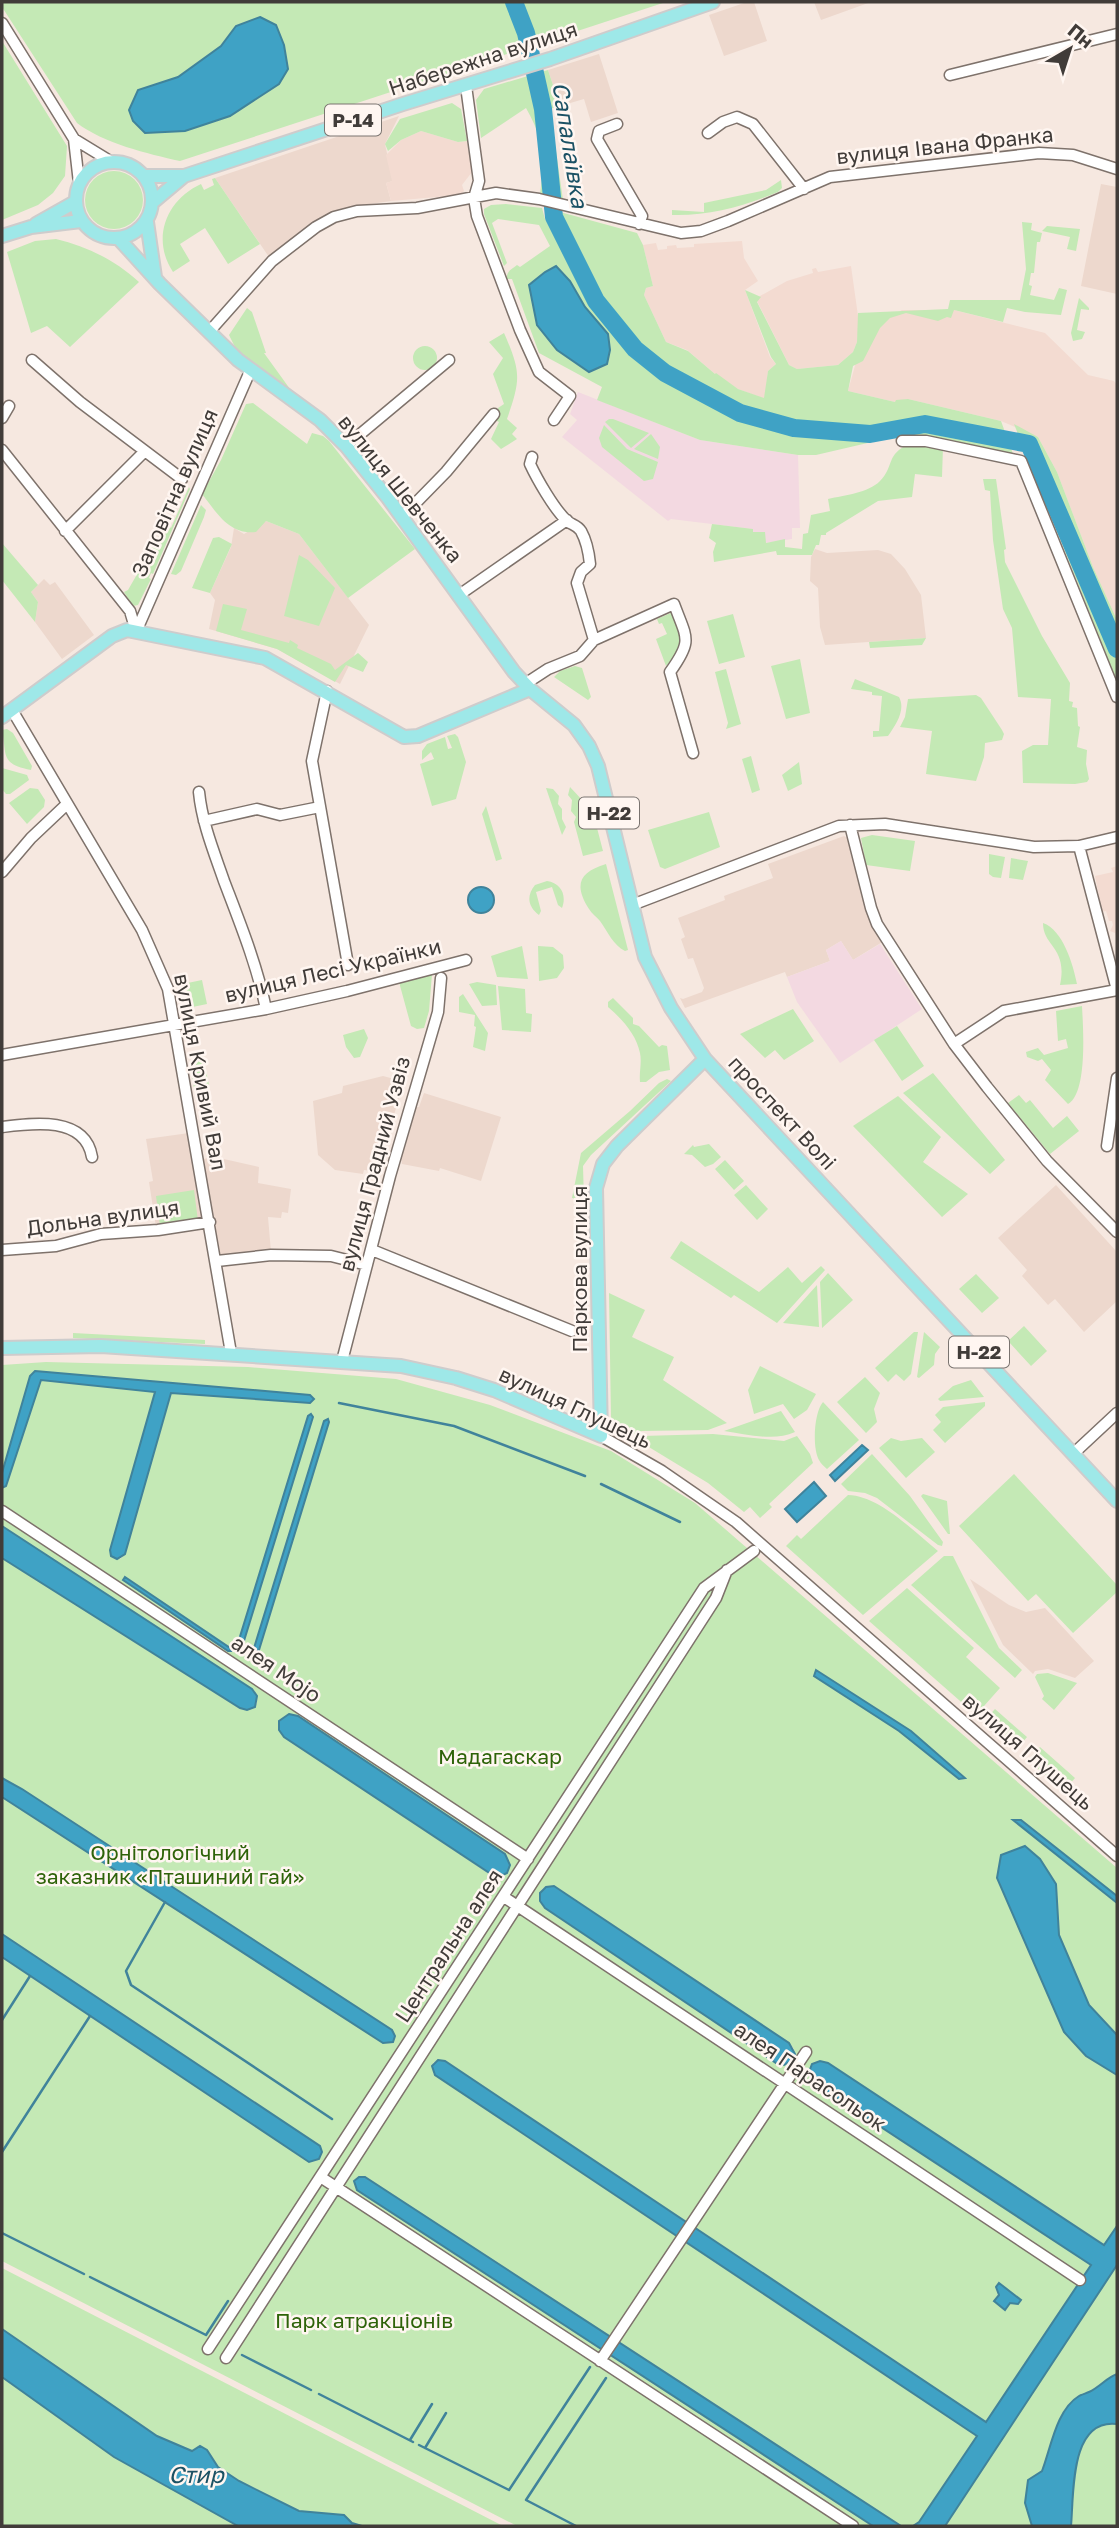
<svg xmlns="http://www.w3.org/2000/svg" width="1119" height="2528" font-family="'Golos Text',sans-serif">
	<rect width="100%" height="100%" fill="#f6e8e0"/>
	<path fill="#edd8cd" d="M747,2H754L767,41L724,56L709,15Z
		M814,2H871L821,20Z
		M599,54L618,113L591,122L584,99L560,106L548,70Z
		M399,116L385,144L393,181L386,183L391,201L356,206L332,213L313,223L269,257L215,178Z
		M1101,184L1117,187V294L1081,286Z
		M266,521L299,534L369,625L340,684L277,649L209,629L215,600L210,593L231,547L234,528L244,534Z
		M815,549L827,553L878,550L891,554L905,569L921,595L926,638L825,645L820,627L818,588L810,581L811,557Z
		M44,579L50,585L55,582L94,635L62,659L35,622L38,602L31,592Z
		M844,836L851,840L884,941L853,960L841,941L826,950L830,961L787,977L785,972L685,1008L680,998L683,999L702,992L704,988L693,958L688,959L681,939L685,937L678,918L725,900L724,896L773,878L768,864Z
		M383,1076L398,1080L402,1083V1088L377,1172L364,1170L363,1174L335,1170L318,1155L313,1101L342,1093L343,1086Z
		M424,1093L501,1117L481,1181L440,1168L439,1171L402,1164L401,1158L416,1107H419Z
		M189,1133L205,1220L156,1227L149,1182L153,1181L146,1139Z
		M215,1157L259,1167L258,1183L291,1189L288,1213L282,1212L281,1218L268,1217L271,1252L221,1257L203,1159Z
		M1056,1185L1117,1252V1301L1084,1332L1055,1299L1048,1305L1022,1276L1027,1270L998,1238Z
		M970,1579L1009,1605L1026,1612L1045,1608L1094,1661L1075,1678L1048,1669L1035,1671L1033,1674L1003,1645Z"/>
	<path fill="#f3dbd1" d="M421,131L458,142L467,141L472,172L462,185L464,191L460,195L391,201L386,183L392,181L386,155L401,140Z
		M742,241L744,258L758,281L745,290L770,357L776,364L768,371L765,399L738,389L715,374L687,350L666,342L644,295L646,288L653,286L643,245L656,243L658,250L667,249V246L676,245L677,248L694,247V244Z
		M851,266L859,323L857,342L853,352L838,365L797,369L789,365L757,301L760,296L787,281L813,273L812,269L816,268L818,272Z
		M902,310H954L1045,333L1088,375L1114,381L1117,385V620L1093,567L1057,472L1038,437L1001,421L908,399L895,402L848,391L864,333Z
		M1117,866V941L1115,933L1110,931L1113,925L1112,921H1109L1106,911L1102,912L1095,876L1113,872L1111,868Z"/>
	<path fill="#f3d9e1" d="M578,392L700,440L798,455L800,528H792V539L765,543L752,532V529L671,519L668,521L562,437L577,420L570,414Z
		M841,941L853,960L880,944L922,1009L840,1063L797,1002L787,977L830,961L826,950Z"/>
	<path fill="#c4e9b5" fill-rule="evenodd" d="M2,2H666L180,161C148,154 103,143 77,123L2,7Z
		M2,41L67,146L65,176L53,193L38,205L2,220Z
		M548,70L560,106L550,109L563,200L540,194C545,156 545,142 526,108L481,138L476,100L484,89Z
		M452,103L461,109L467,141L458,142L421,131L401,140L388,151L385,144L400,119Z
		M85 200a29 29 0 1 1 58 0a29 29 0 1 1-58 0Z
		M215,178L260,244L228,264L205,228L180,244L190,261L173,272C151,239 166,200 201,184L204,190L214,185L212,179Z
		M781,180L782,188L778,192C744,206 710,216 672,215V210L704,212V203L766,190Z
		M506,204L542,208L545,219L562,248L573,242L560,212L637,233L643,245L653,286L646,288L644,295L666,342L688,351L715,374L716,373L738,389L764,398L768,371L776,364L771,357L745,290L761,297L757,302L789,365L797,369L838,365L853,352L857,342L858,313L948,309L950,300H1020L1026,269L1022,222L1032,223L1031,230L1042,233L1040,242H1037L1034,273H1031L1029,285L1032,286L1030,295L1054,300L1059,288L1067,290L1061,315L1025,312L1007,308L1003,322L954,310L951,318L947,317L938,321L906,313L890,318L880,328L863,361L853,366L848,391L895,402L896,400L908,399L1001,421L1013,454L902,435L816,455H798L700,440L597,400L602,387L539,353L512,279H507C506,271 512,269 517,265L520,267L550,246L539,225L498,219L492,223L507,263L504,266L484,214V209L491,205ZM556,266L570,281L585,307L608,334L571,359L557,350L545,272Z
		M1047,226L1080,229L1076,251L1067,249L1070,237L1042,231Z
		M56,239C88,247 115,260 139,282L70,347L47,326L31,333L7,252L35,241Z
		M1079,298L1089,308V310L1081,309L1077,330L1085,332L1082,339L1073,341L1071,333Z
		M247,308L252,312L266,353H264L290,389H286L236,349L229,335Z
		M504,333C521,372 521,379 507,419L517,428L512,434L517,439L501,449L491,439L499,422L495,420L498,408L504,404L493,374L503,358L489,342Z
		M413 358a12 12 0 1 1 24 0a12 12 0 1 1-24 0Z
		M253,403L307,444L312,433L323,436L329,441L415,549L348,598L299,534L266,521L256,532C229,535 217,513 202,494L221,460L246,404Z
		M609,419H613L649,433L631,448L605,422Z
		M1014,424L1038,437L1057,472L1093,567L1117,620L1115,631L1117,636V681Z
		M604,425L627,449L658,462L653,479L644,481L602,447L599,438Z
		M651,434L660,447L658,459L634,449Z
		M910,444L943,447L942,477L915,474L912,497L878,501L826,533V535H821L819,545H816L812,555H777L776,551L714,562L713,552L716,543L709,538L712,524L753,529V532H765L766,543L785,539V547L802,549L803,534L808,533L811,515L830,511L828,499C845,495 868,493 880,481C895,466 885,454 910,444Z
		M983,479H996L1006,549L1004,550L1005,562L1042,636L1070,683L1069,701L1073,702L1072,707L1077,708L1078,726L1080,727L1077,747L1087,750L1086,764L1089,779L1087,782L1075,784L1023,783L1022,751L1033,745H1048L1051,699L1018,697L1012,628L1003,609L993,540L990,491L985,490Z
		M189,487L190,489L153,574L151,573L149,578L151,579L138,605L133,606L124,592L128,590L166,524L171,528Z
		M201,505L206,510L204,517L181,571L176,575L171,574Z
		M219,537L232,544L210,593L192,588L213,538Z
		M2,543L38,585L31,592L38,602L35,622L2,580Z
		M299,555L308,560L335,588L319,626L284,616Z
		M223,604L247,609L241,630L289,643L290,640L298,645L297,648L331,664L335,670L358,653L368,662L363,672L346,665L335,682L277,649L216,631Z
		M673,612C682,639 686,644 666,666L656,639L667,634L662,623L659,624L657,619Z
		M733,614L745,657L719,664L707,621Z
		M926,638L922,645L870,648L869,642Z
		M800,659L810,713L786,719L771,666Z
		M575,666L582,668L591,697L588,700L554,677L560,671Z
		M726,669L741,724L726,729L728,723L715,672Z
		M855,679L899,697C906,710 896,724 888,736L873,737V731H879L882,696L872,695V692L851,689Z
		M976,695L981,698L1002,730L1004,734L1002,740L985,743L984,757L976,781L926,774L932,731L900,727L905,717L908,699Z
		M7,729L13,733L32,766L31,770C0,764 7,755 2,730Z
		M455,734L458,737L466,762L456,799L432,806L420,764L434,759L431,752L422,760V751L427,744L445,737L448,749L452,748L447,736Z
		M751,756L760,790L752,793L742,759Z
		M799,762L802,784L788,791L782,775Z
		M2,768L27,775L29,780L10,794H6L2,789Z
		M570,787L584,802L591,805L603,851L583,856L574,822L576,817L571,811L572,800L568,795Z
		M30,788L38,789L45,800L44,807L27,824L9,803Z
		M546,788L553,789L559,796L558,804L562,809V819L566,827L562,835Z
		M486,806L502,859L496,861L482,814Z
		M709,812L720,847L665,869L660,867L648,830Z
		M872,835L915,841L910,871L866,865L861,838Z
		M989,854L1005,857L1001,878L993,877L989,874Z
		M1011,858L1028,861L1023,880L1009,878Z
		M606,864L628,950L625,951C613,945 608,932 600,921C597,917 592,914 589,909C573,884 580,872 606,864Z
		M547,881C561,883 567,895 562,908L558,905L552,887L536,892L541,911L539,915C528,907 526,896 535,885Z
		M1043,923C1063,930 1073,964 1077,984L1060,985C1068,947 1043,947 1043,923Z
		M522,946L528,979L497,977L491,956Z
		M538,946L553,947L563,955L564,968L557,978L539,981Z
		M432,974L429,1011L424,1028L417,1029L411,1026L399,982Z
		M202,980L207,1004L183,1009L178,985Z
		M477,982L496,985L497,1005L482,1006L469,984Z
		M498,986L525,989L526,1013L532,1014L531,1032L502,1030Z
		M463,994L488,1033L485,1051L473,1047L476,1027L474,1026L475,1015L459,1012V997Z
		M613,998L633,1018V1024L639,1026L659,1047L662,1045L667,1046L670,1070L659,1072L646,1082H640C639,1072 642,1063 640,1053C636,1034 622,1019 608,1007V1002Z
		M1082,1006C1083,1026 1088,1093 1068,1104L1045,1080L1051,1070L1042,1059L1038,1061L1027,1057L1026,1052L1038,1048L1044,1055L1068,1048L1066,1039L1058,1041L1056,1011Z
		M793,1009L814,1041L784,1060L775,1050L765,1058L740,1034Z
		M897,1026L924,1066L902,1081L874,1040Z
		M364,1029L368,1038L360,1057L354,1058L346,1047L343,1035Z
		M202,1053L209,1085L194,1088L191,1071Z
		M933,1073L1005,1160L990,1174L903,1093Z
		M667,1079L671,1081L591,1155L583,1166L584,1201L572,1198L581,1153L630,1111L659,1083Z
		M1019,1095L1026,1103L1030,1100L1053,1128L1067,1116L1079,1131L1050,1154L1008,1103Z
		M898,1096L941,1137L923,1162L968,1194L942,1217L853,1126Z
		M709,1144L721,1157L713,1164L705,1167L692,1155L684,1154L693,1145L694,1147Z
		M725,1160L744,1181L734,1190L715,1169Z
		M746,1185L768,1209L757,1220L734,1195Z
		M194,1190L198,1221L160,1226L156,1196Z
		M681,1241L759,1292L788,1267L802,1283L821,1266L825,1270L777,1323L734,1295L731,1298L670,1258Z
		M828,1273L853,1300L822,1328L820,1282Z
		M976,1274L999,1298L982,1313L959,1289Z
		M817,1285L819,1327L783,1323Z
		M609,1293L645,1310L632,1337L674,1357L663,1380L727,1423L708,1430L642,1431L630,1436L618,1428L611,1419Z
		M1024,1326L1047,1351L1031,1366L1008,1341Z
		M914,1332H918L911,1374L904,1381L896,1374L888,1382L875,1368Z
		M924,1332L940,1347L935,1354L934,1365L919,1378L917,1377Z
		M73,1333L205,1340V1344L73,1338Z
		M46,1362L248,1367L396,1379L490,1405L611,1451L695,1503L1117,1868V1896L1021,1821H1014L1117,1903V2035L1089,2005L1059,1935L1056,1884L1040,1859L1086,2056L1117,2075V2226L1105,2245L828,2063L812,2064L809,2072L814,2083L1091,2265L986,2422L445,2061L438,2060L433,2063V2073L435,2075L977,2436L919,2523L914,2526H901L362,2176L354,2181L357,2190L873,2526H517L2,2261V1558L239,1708L251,1709L257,1703L255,1692L252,1689L2,1526V1488L6,1486L39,1381L41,1380L155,1392L110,1550L120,1559L125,1554L171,1393L312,1403L32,1373L2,1473V1365ZM329,1420L259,1649L254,1650L324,1421ZM125,1577L230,1648L229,1651L123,1580V1578ZM817,1671L911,1731L964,1778L959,1779L899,1731ZM298,1716L505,1854L509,1869L499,1877L491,1875L284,1737ZM550,1886L558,1888L789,2043L794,2049L539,1897L542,1889ZM293,1984L393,2042L383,2043Z
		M760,1366L816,1394L807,1410L794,1419L783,1404L754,1414L748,1390Z
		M865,1377L880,1393L874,1409L877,1422L866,1433L837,1402Z
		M971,1380L984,1397L940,1401L938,1399L953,1386Z
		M823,1402L859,1440L827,1469C824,1466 821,1464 819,1460C812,1448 814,1412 823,1402Z
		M985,1402V1406L945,1443L933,1430L941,1422L935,1415L943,1407Z
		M781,1411L795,1432C774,1442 746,1434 724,1431Z
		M713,1434L784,1441L797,1436L810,1454L813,1463L769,1504L772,1507L760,1518L750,1507L744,1512L708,1483L634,1438L642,1436Z
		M891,1438L901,1441L922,1438L935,1452L906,1478L879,1448Z
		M872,1454L910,1496L943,1542L942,1546L938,1545L877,1498L865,1493L848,1491L841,1484Z
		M1014,1474L1117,1585V1592L1073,1633L1036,1594L1028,1601L959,1526Z
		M923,1494L947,1501L950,1534H948L921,1496Z
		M848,1495C880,1496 913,1531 938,1551L863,1615L786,1546L797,1535L801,1539Z
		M944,1556H953L999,1648L1022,1670L1015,1678L911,1585Z
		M907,1588L974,1648L966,1657L1000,1688L976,1715L869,1621Z
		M1048,1673L1077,1683L1054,1710L1042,1699L1044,1696L1035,1677L1037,1674Z
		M995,1709L1027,1737L1017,1749L984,1721Z
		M1040,1747L1075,1778L1064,1791L1028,1760Z
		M1117,2265V2526H945Z
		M2,2268L503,2526H362L352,2523L344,2515L299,2511L239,2481L218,2467L207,2450L200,2446L193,2451L157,2436L2,2329Z
		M2,2377L114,2457L238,2526H2Z"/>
	<path fill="#3fa2c5" stroke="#40839b" stroke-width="2" d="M260,17L276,25L284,45L288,69L279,84L230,116L185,131L145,133L133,121L129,110L138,90L178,77L221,46L236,26Z
		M556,266L570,281L585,307L608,334L610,350L607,364L589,372L557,350L537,325L529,285L545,272Z
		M468 900a13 13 0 1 1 26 0a13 13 0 1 1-26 0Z
		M35,1371L310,1395L314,1399L310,1403L171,1393L125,1554L117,1559L111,1556L110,1550L155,1392L41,1380L6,1486L2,1488V1473L30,1376Z
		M311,1414L313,1417L243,1644L239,1646L238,1643L308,1416Z
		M328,1419L329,1422L259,1650L256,1651L254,1648L324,1421Z
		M862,1445L868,1450L835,1481L830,1475Z
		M814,1482L826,1496L797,1522L785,1509Z
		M2,1526L252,1689L257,1696L255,1707L247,1710L240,1708L2,1558Z
		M125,1577L230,1648L231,1651H228L123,1580Z
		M816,1670L911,1731L965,1778L959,1779L899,1731L814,1676Z
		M289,1714L298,1716L505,1854L510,1865L507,1873L499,1877L491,1874L284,1737L279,1730V1721Z
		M2,1778L22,1789L392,2030L395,2036L393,2042L383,2043L2,1797Z
		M1013,1820H1021L1117,1896V1903Z
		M1025,1846L1040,1859L1056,1884L1059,1935L1089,2005L1117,2035V2075L1086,2056L1064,2032L997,1878L1001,1855Z
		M554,1886L789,2043L795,2054L791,2061L784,2065L776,2063L545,1908L540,1901V1893L546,1887Z
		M2,1934L320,2146L322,2152L319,2159L309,2162L2,1957Z
		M438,2060L445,2061L986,2422L1091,2265L814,2083L809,2072L812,2064L820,2061L828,2063L1104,2245L1117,2226V2265L945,2526H913L919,2522L977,2436L435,2075L432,2066Z
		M359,2177H365L901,2526H873L357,2190L354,2181Z
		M999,2283L1021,2300L1018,2304L1010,2303L1005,2310L994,2301L999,2295L996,2287Z
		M2,2329L157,2436L192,2451L200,2446L207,2450L218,2467L239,2481L299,2511L344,2515L352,2523L362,2526H238L114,2457L2,2377Z
		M1117,2374V2424C1069,2418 1074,2496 1071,2526H1032L1025,2503L1028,2480L1042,2471C1051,2448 1056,2410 1079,2396C1080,2395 1087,2393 1089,2392C1100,2387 1106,2378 1117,2374Z"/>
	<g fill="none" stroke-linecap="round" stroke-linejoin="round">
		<path stroke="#40839b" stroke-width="2.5" d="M339,1403L454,1426L585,1476
			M601,1484L680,1522
			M165,1902L126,1971L131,1985L332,2119
			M2,2020L30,1976
			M2,2152L90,2016
			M2,2233L84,2274
			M90,2277L206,2335L228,2301
			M242,2355L311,2390
			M319,2394L413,2442
			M410,2440L432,2404
			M419,2445L509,2490L590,2367
			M425,2448L446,2413
			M576,2526L526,2500L606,2378"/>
		<path stroke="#3fa2c5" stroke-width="18" d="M514,2L526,33L543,109L554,217L596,301L635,349L665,373L740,413L794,428L870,434L925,424L1029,444L1117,649"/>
		<defs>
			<path id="minor" d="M2,23L74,139L79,183
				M950,75L1117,34
				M466,86L479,181L474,198L477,216L520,330L539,372L570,396L554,420
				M617,124L599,131L597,139L642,216L639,224
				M708,133L723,122L737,117L753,124L804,189
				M74,139L110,161
				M209,332L272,261L316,227L334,217L357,211L417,208L496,193L539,199L681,233L701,231L728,221L830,177L1039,153L1073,155L1117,169
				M32,360L80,402L182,479
				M2,418L9,406
				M902,441H926L1021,461L1117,697
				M346,446L449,360
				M2,450L130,611L136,631
				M402,517L446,472L494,414
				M65,531L144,452
				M459,595L567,520
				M136,632L251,369
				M594,640L674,604C687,639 693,640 670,672L693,753
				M525,684L548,669L580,656L594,640L577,583L581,572L590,564C589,554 586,540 581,531C577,525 572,525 567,521C554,509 537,479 530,464L532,457
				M327,691L312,761L348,965
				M12,710L142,930L168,989L231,1353
				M199,792C202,823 214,852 224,881C240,923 257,965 266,1009
				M204,821L257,809L280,815L320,807
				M850,825L871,908L877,924L954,1044L987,1087L1047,1161L1117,1232
				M1079,846L1117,990
				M2,872L31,838L67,804
				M632,905L839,826L885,824L1034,847L1079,846L1117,837
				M954,1044L1004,1011L1117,990
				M2,1055L266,1009L347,991L466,960
				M2,1127C33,1123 85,1116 92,1157
				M1107,1146L1117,1078
				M2,1250L56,1246L101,1234L158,1230L210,1222
				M372,1250L572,1331
				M217,1261L271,1255L331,1256L367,1265
				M342,1361L390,1176L438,1012L441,978
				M601,1436L662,1471L736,1522L1117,1856
				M1073,1454L1117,1413
				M2,1511L528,1859
				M504,1897L1080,2280
				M322,2178L853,2526
				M208,2349L704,1588L754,1551
				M226,2358L716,1598L727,1570
				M600,2361L806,2052"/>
			<path id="major" d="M76 200a38 38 0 1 1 76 0a38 38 0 1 1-76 0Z
				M145,176H184L403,104L550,59L713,2
				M153,202L184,176
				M147,222L155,277
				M36,224L75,202
				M2,236L31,227L81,221
				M119,239L160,284L238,360L320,420L346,446L388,498L514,672L530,689L574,725L589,746L598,766L645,957L671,1008L705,1059L1117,1501
				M2,717L112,636L127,630L265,658L404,737L418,736L530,689
				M2,1348L101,1346L401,1366L456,1378L494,1390L601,1436L596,1188L603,1164L617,1146L705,1059"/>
		</defs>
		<use href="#minor" stroke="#7e726b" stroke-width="13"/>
		<use href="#major" stroke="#cecccc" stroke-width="16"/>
		<use href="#minor" stroke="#fff" stroke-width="10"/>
		<use href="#major" stroke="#9ee8e8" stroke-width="12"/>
	</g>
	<g text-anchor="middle" stroke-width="5" stroke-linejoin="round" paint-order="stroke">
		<g fill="#fff6f1" stroke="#7a7470" stroke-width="2">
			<rect x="325" y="104.5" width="56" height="31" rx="5"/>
			<rect x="579" y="797.5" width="60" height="31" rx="5"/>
			<rect x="949" y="1336.5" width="60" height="31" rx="5"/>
		</g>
		<g font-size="19" font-weight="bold" fill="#413c39">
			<text x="353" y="127">Р-14</text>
			<text x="609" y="820">Н-22</text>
			<text x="979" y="1359">Н-22</text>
		</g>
		<g font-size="21" fill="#413c39" stroke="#fff6f1">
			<text transform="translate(483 59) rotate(-18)" y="7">Набережна вулиця</text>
			<text transform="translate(945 146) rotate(-6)" y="7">вулиця Івана Франка</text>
			<text transform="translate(400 489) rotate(51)" y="7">вулиця Шевченка</text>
			<text transform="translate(175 493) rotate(-66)" y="7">Заповітна вулиця</text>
			<text transform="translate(333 971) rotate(-13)" y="7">вулиця Лесі Українки</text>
			<text transform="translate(200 1072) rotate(79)" y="7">вулиця Кривий Вал</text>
			<text transform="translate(782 1113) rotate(47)" y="7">проспект Волі</text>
			<text transform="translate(375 1164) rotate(-75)" y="7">вулиця Градний Узвіз</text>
			<text transform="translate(103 1218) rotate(-8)" y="7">Дольна вулиця</text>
			<text transform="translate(580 1269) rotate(-90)" y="7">Паркова вулиця</text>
			<text transform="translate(575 1408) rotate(25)" y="7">вулиця Глушець</text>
			<text transform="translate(276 1669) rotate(34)" y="7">алея Mojo</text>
			<text transform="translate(1028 1752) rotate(41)" y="7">вулиця Глушець</text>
			<text transform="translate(449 1946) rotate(-57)" y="7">Центральна алея</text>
			<text transform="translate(810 2077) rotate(34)" y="7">алея Парасольок</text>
		</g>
		<g font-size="21" fill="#2e6309" stroke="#fff6f1">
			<text x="500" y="1764">Мадагаскар</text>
			<text x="170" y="1860">Орнітологічний<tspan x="170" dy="24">заказник «Пташиний гай»</tspan></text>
			<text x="364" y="2328">Парк атракціонів</text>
		</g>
		<g font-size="23" font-style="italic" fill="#1b5164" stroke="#fff6f1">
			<text transform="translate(570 145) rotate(81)" y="8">Сапалаївка</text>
			<text x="196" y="2483">Стир</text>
		</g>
	</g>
	<rect width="1119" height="2528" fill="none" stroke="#413c39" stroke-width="7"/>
	<g transform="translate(1070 49) rotate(39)" stroke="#fff6f1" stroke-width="5" paint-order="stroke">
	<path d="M0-5L12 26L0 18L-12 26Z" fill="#413c39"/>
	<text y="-10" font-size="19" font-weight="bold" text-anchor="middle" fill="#413c39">Пн</text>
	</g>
</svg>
